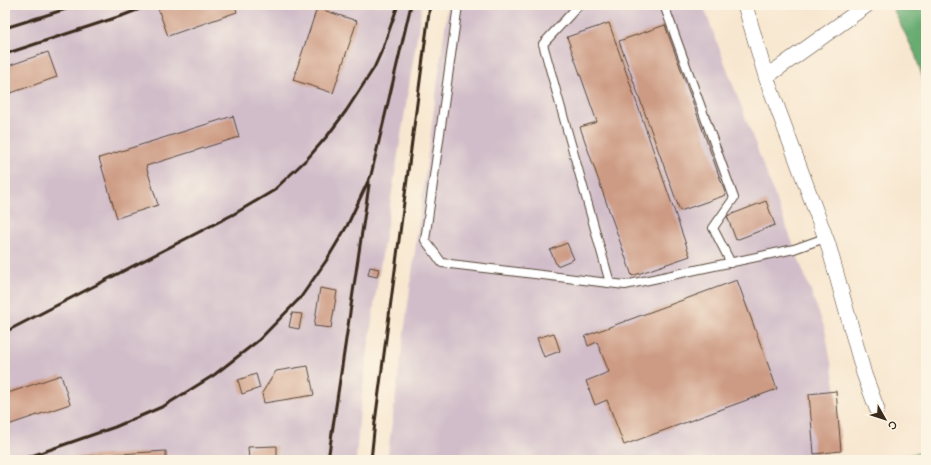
<svg xmlns="http://www.w3.org/2000/svg" width="931" height="465" font-family="'Balsamiq Sans',sans-serif">
	<rect width="100%" height="100%" fill="#fcf5e5"/>
	<filter id="ink" filterUnits="userSpaceOnUse"><feTurbulence type="fractalNoise" baseFrequency=".025" numOctaves="2"/><feDisplacementMap in="SourceGraphic" scale="8" xChannelSelector="R" yChannelSelector="G"/><feConvolveMatrix kernelMatrix="1 2 1 2 8 2 1 2 1" color-interpolation-filters="sRGB"/></filter>
	<filter id="wash" filterUnits="userSpaceOnUse"><feTurbulence type="fractalNoise" baseFrequency=".012" numOctaves="4" result="noise"/><feDisplacementMap in="SourceGraphic" scale="16" xChannelSelector="R" yChannelSelector="G"/><feGaussianBlur stdDeviation="0.9" result="paint"/><feColorMatrix in="noise" values="0 0 0 0 0 0 0 0 0 0 0 0 0 0 0 0 0 1.4 0 .05"/><feComposite in="paint" operator="in"/></filter>
	<g filter="url(#wash)">
		<rect width="100%" height="100%" fill="#f8e7d0"/>
		<path fill="#d1bdc9" d="M5,5H422L375,299L360,410L356,460H5Z
			M448,5H703L825,329L836,391L841,451L766,460H387Z"/>
		<path fill="#80c884" stroke="#5e7951" d="M926,452V460H872Z"/>
		<path fill="#68ac72" stroke="#526b48" d="M891,5H926V89L915,54Z"/>
		<g id="blocks">
			<path fill="#cd9b84" d="M160,5H235L237,12L168,36L157,6Z
				M317,8L357,21L333,93L293,80Z
				M609,23L690,256L632,276L580,127L597,122L567,37Z
				M665,25L726,195L680,211L619,41Z
				M48,52L57,77L5,95V67Z
				M233,116L239,137L146,166L158,205L117,218L99,158Z
				M766,201L775,225L736,240L727,216Z
				M567,243L574,259L557,266L550,250Z
				M370,267L379,269L377,277L368,275Z
				M737,280L777,389L624,445L607,400L595,405L586,381L609,372L597,342L588,346L585,336Z
				M320,288L337,291L331,328L314,326Z
				M292,313L302,314L299,329L289,327Z
				M554,333L560,351L544,357L537,338Z
				M308,366L314,395L264,403L262,393L276,371Z
				M256,374L260,388L242,394L238,380Z
				M61,375L70,404L5,426V394Z
				M836,391L841,451L814,454L809,394Z
				M277,446V460H249L248,447Z
				M166,451V460H73V457Z"/>
		</g>
	</g>
	<g filter="url(#ink)">
		<use href="#blocks" fill-opacity="0" stroke="#574639" stroke-width="1"/>
		<g fill="none" stroke-linecap="round" stroke-linejoin="round">
			<defs>
				<path id="service" d="M458,5L425,240L442,263L625,285L794,249L825,238
					M579,5L543,44L610,283
					M664,5L734,198L713,228L731,263"/>
				<path id="minor" d="M745,5L766,77L828,244L864,374L877,409
					M766,77L867,5"/>
			</defs>
			<use href="#service" stroke="#574639" stroke-width="10"/>
			<use href="#minor" stroke="#574639" stroke-width="16"/>
			<use href="#service" stroke="#fff" stroke-width="8"/>
			<use href="#minor" stroke="#fff" stroke-width="15"/>
			<path stroke="#3b2a1e" stroke-width="3" d="M5,28L79,5
				M5,54L124,15L150,5
				M5,332L234,214L273,191L308,158L328,135L346,111L374,68L383,48L398,5
				M20,460L115,427L164,406L214,375L259,340L301,297L326,261L347,226L371,175L411,5
				M328,460L369,185
				M371,460L375,422L430,5"/>
		</g>
	</g>
	<rect width="931" height="465" fill="none" stroke="#fcf5e5" stroke-width="20"/>
	<g transform="translate(885 419) rotate(129)" stroke="#fcf5e5" stroke-width="3" paint-order="stroke">
	<path d="M0-3L7 15L0 10L-7 15Z" fill="#3b2a1e"/>
	<text y="-6" font-size="11" font-weight="bold" text-anchor="middle" fill="#3b2a1e">С</text>
	</g>
</svg>
